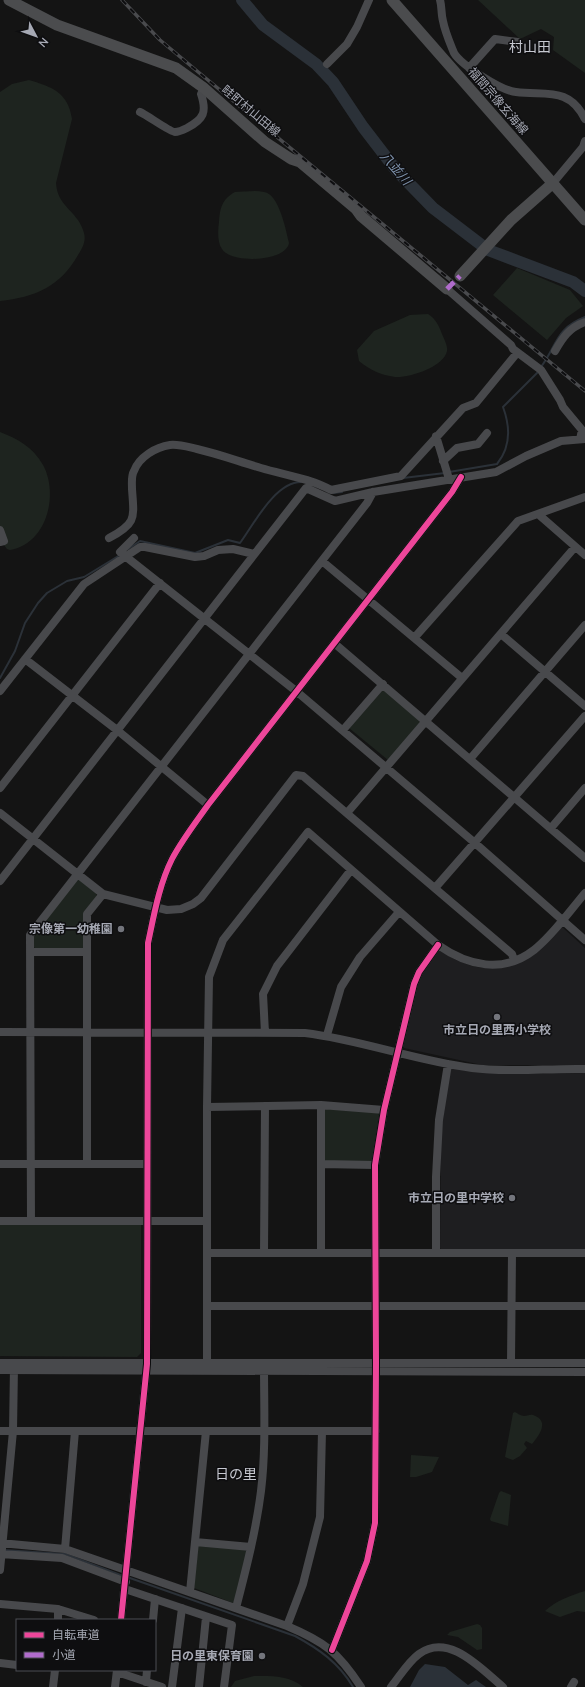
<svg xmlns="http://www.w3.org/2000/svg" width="585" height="1687" font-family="Mulish,'Noto Sans JP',sans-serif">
	<rect width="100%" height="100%" fill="#141414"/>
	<path fill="#1e1e20" d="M561,926L585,948V1065H482L404,1048L403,1046L419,978L437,951L440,950L456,960L472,966L482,968L514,963Z
		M452,1068L487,1073L505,1074L585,1073V1250H442L440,1248L441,1137L449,1070Z"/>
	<path fill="#1e241f" d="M478,0H585V73L553,50L554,37L541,29L520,39Z
		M29,80C52,87 68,92 72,119L56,183C57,206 77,211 83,230C87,240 83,247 78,255C60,287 35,297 0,301V92L12,84Z
		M235,192C244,192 255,190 264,192C279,194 286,230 289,243C286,262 231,264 222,249C217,242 218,230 219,222C220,208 222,199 235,192Z
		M517,268L570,290L583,306L566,318L547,340L493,295Z
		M428,314C436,319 439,326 442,334C444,339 448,346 447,351C444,367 409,378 395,377C381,375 370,370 359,361L357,350L374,331L410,315Z
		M0,432C18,439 33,447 43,465C59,494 47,544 10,550L7,549L0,540Z
		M382,691H386L420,721L419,724L388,760L349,728Z
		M80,879L96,893L97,897L84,913L85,947L82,950L36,949L33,946V936L77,880Z
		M326,1109L377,1112L379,1115L372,1160L370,1162H327L325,1160L324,1111Z
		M0,1224H141V1353L137,1357L0,1356Z
		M515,1412C517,1413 521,1416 524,1416C527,1416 530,1414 533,1415C551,1421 538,1437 532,1444L526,1441L524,1444L527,1448L520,1456L513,1460L505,1457L513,1413Z
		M411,1455L439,1457L432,1472L416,1477H410Z
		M501,1491L511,1495L508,1526L491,1521L490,1519L499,1493Z
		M199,1544L244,1548L247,1551L236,1601L233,1603L194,1588L198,1547Z
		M585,1591V1612L577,1611L560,1617L545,1611C555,1601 572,1595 585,1591Z
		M477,1624L480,1625L482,1628V1649L477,1650L458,1637L447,1635L450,1632Z
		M254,1676C271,1676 289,1675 303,1687H231L235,1681Z"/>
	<path fill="#2b3138" d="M425,1664L445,1667L468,1685L476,1680L486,1687H410L419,1670Z"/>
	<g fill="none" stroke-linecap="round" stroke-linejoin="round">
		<path stroke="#2b3138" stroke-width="2" d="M541,367C558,344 555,329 585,317
			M449,472L497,464C511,447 510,426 503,407L539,371
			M403,478L445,473
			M333,493L342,492
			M128,549L140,541L195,553L228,540L240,543C254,524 275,482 301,482
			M0,678L15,651L25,623L38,603L47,593L67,581L84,577L120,555
			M3,1550L65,1554L123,1576
			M127,1577L295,1636C319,1649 339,1663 353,1687"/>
		<path stroke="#2b3138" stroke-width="12" d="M242,0L263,25L316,64L333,82L363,127L396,170L433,208L488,250L573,282L585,291"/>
		<path stroke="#48494c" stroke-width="8" d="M440,0C442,7 441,14 443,21C445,32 450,43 454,53C461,65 502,91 516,92C545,96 569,86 585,119
			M327,64L347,44L357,27L369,0
			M469,68L495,39L518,42
			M140,112C147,115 170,132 175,132C179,132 183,130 187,128C204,119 207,112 201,94L204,88
			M553,183L583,147L585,141
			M447,289L511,345L513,349L541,370L560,400L563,407L582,430L580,439
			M555,351C563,337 569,328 585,322
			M436,436L449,479
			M443,461L457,448L478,444L487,433
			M538,514L585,555
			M0,530L4,541L0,542
			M109,538C137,523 134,518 132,489C132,483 131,476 134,471C139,457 156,447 170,445C179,444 188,447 197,449C219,454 240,462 261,468C285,475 309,478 331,490L401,476L463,408L476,403L517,353
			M134,538L120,552L296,691L475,843L585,940
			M322,561L462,678
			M501,634L585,706
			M415,637L518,521L585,497
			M334,643L585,858
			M25,659L117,730L208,805
			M0,691L84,584L140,547H145L195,557L204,556L218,550L233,549L254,554
			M343,730L383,684
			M470,759L585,625
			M0,788L160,583
			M0,813L103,894L167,910L181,909L193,904L201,898L296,775L303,776L512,954L514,960
			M347,813L575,547
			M551,828L585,788
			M0,881L306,488L335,501L373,492L496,472L526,456L561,441L585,439
			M435,888L585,716
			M30,952H87
			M0,1032L305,1033C362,1040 416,1061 472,1068C510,1073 547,1068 585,1069
			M265,1033L263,994L277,966L351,870
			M327,1035L341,987L360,957L399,912
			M321,1105V1253
			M207,1107L321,1105L384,1110
			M0,1164H147
			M87,1164V914L103,894
			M321,1164L375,1165
			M0,1221H207
			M31,1221L30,935L367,503L373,492
			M207,1253H585
			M264,1253L265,1106
			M436,1253V1177L439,1120L448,1064
			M207,1306H585
			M0,1363H585
			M207,1363V1107L209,977L223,940L308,832L438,945C468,966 503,974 534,950C553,935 569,912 585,893
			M511,1363L512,1253
			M0,1370L585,1372
			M0,1431H376
			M195,1542L251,1547
			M0,1543L65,1549L287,1626C325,1642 338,1652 361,1687
			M65,1549L75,1431
			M0,1554L62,1558L126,1582
			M0,1570L13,1431L14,1366
			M125,1589L232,1625L224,1687
			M190,1592L206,1431
			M0,1604L58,1609L94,1620
			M236,1608C246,1569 256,1531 261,1491C266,1450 264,1407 264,1366
			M58,1620V1609
			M121,1620L147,1364L148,943C154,915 159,885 172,859C182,840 196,822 208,805L452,492L461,477
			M153,1620L155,1599
			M287,1626L303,1584L320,1517L322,1431
			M332,1650L367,1561L375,1523L376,1363L375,1165L384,1110L414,984L419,972L438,945
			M0,1663L17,1665
			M117,1672L162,1687
			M146,1682L147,1670
			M53,1687L55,1670
			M115,1687L117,1670
			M172,1687L182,1608
			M199,1687L206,1617
			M391,1687C400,1676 408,1662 419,1654C449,1632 481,1669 503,1687
			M571,1687L574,1682"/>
		<path stroke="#4b4c4e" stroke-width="11" d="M9,0L57,25L176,68L204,88L265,142L291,159L300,162L356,209L361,216L447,289
			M392,0L585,220
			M460,276L511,220L553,183"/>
		<defs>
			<path id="rail" d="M122,0L160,40L197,71L585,391"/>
		</defs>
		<use href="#rail" stroke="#494a4d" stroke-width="3.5"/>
		<use href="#rail" stroke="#0e0e10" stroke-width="2" stroke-dasharray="6" stroke-linecap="butt"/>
		<path stroke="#b06ccc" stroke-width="5" stroke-dasharray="10 5" stroke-linecap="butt" d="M447,289L460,276"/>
		<defs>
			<path id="cycleway" d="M121,1620L147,1364L148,943C154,915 159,885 172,859C182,840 196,822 208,805L452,492L461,477
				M332,1650L367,1561L375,1523L376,1363L375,1165L384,1110L414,984L419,972L438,945"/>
		</defs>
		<use href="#cycleway" stroke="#0e0e10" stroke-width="8"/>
		<use href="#cycleway" stroke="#ed469a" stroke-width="6"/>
	</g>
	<g fill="#73757c" stroke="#0e0e10" stroke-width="1.5">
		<circle cx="121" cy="929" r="4"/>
		<circle cx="497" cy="1017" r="4"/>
		<circle cx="512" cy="1198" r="4"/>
		<circle cx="262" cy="1656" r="4"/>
	</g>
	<g text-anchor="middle" stroke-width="3" stroke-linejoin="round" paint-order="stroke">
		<g font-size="12" fill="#a6a9b4" stroke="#0e0e10">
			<text transform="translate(498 101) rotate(49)" y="4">福間宗像玄海線</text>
			<text transform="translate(251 111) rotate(40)" y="4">畦町村山田線</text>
		</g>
		<g font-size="12" font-weight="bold" fill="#a6a9b4" stroke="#0e0e10" text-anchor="end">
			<text x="113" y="933">宗像第一幼稚園</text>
			<text x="497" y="1034" text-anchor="middle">市立日の里西小学校</text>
			<text x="504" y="1202">市立日の里中学校</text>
			<text x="254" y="1660">日の里東保育園</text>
		</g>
		<g font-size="13" font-style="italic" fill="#7f93ad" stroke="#0e0e10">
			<text transform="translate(396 168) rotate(49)" y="5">八並川</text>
		</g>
		<g font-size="14" fill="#c6c8d0" stroke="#0e0e10">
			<text x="530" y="52">村山田</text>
			<text x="236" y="1479">日の里</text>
		</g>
	</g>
	<rect x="16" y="1619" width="140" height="52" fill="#0e0e10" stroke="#4b4c52"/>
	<rect x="24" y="1632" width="20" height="6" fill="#ed469a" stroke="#4b4c52"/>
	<text x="52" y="1639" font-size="12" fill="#a6a9b4">自転車道</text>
	<rect x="24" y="1652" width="20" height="6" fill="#b06ccc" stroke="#4b4c52"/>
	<text x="52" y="1659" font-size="12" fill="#a6a9b4">小道</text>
	<g transform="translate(36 36) rotate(131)" stroke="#0e0e10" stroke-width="3" paint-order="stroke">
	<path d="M0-3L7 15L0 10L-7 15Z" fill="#a6a9b4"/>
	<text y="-6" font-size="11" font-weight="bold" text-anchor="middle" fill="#a6a9b4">N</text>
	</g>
</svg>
